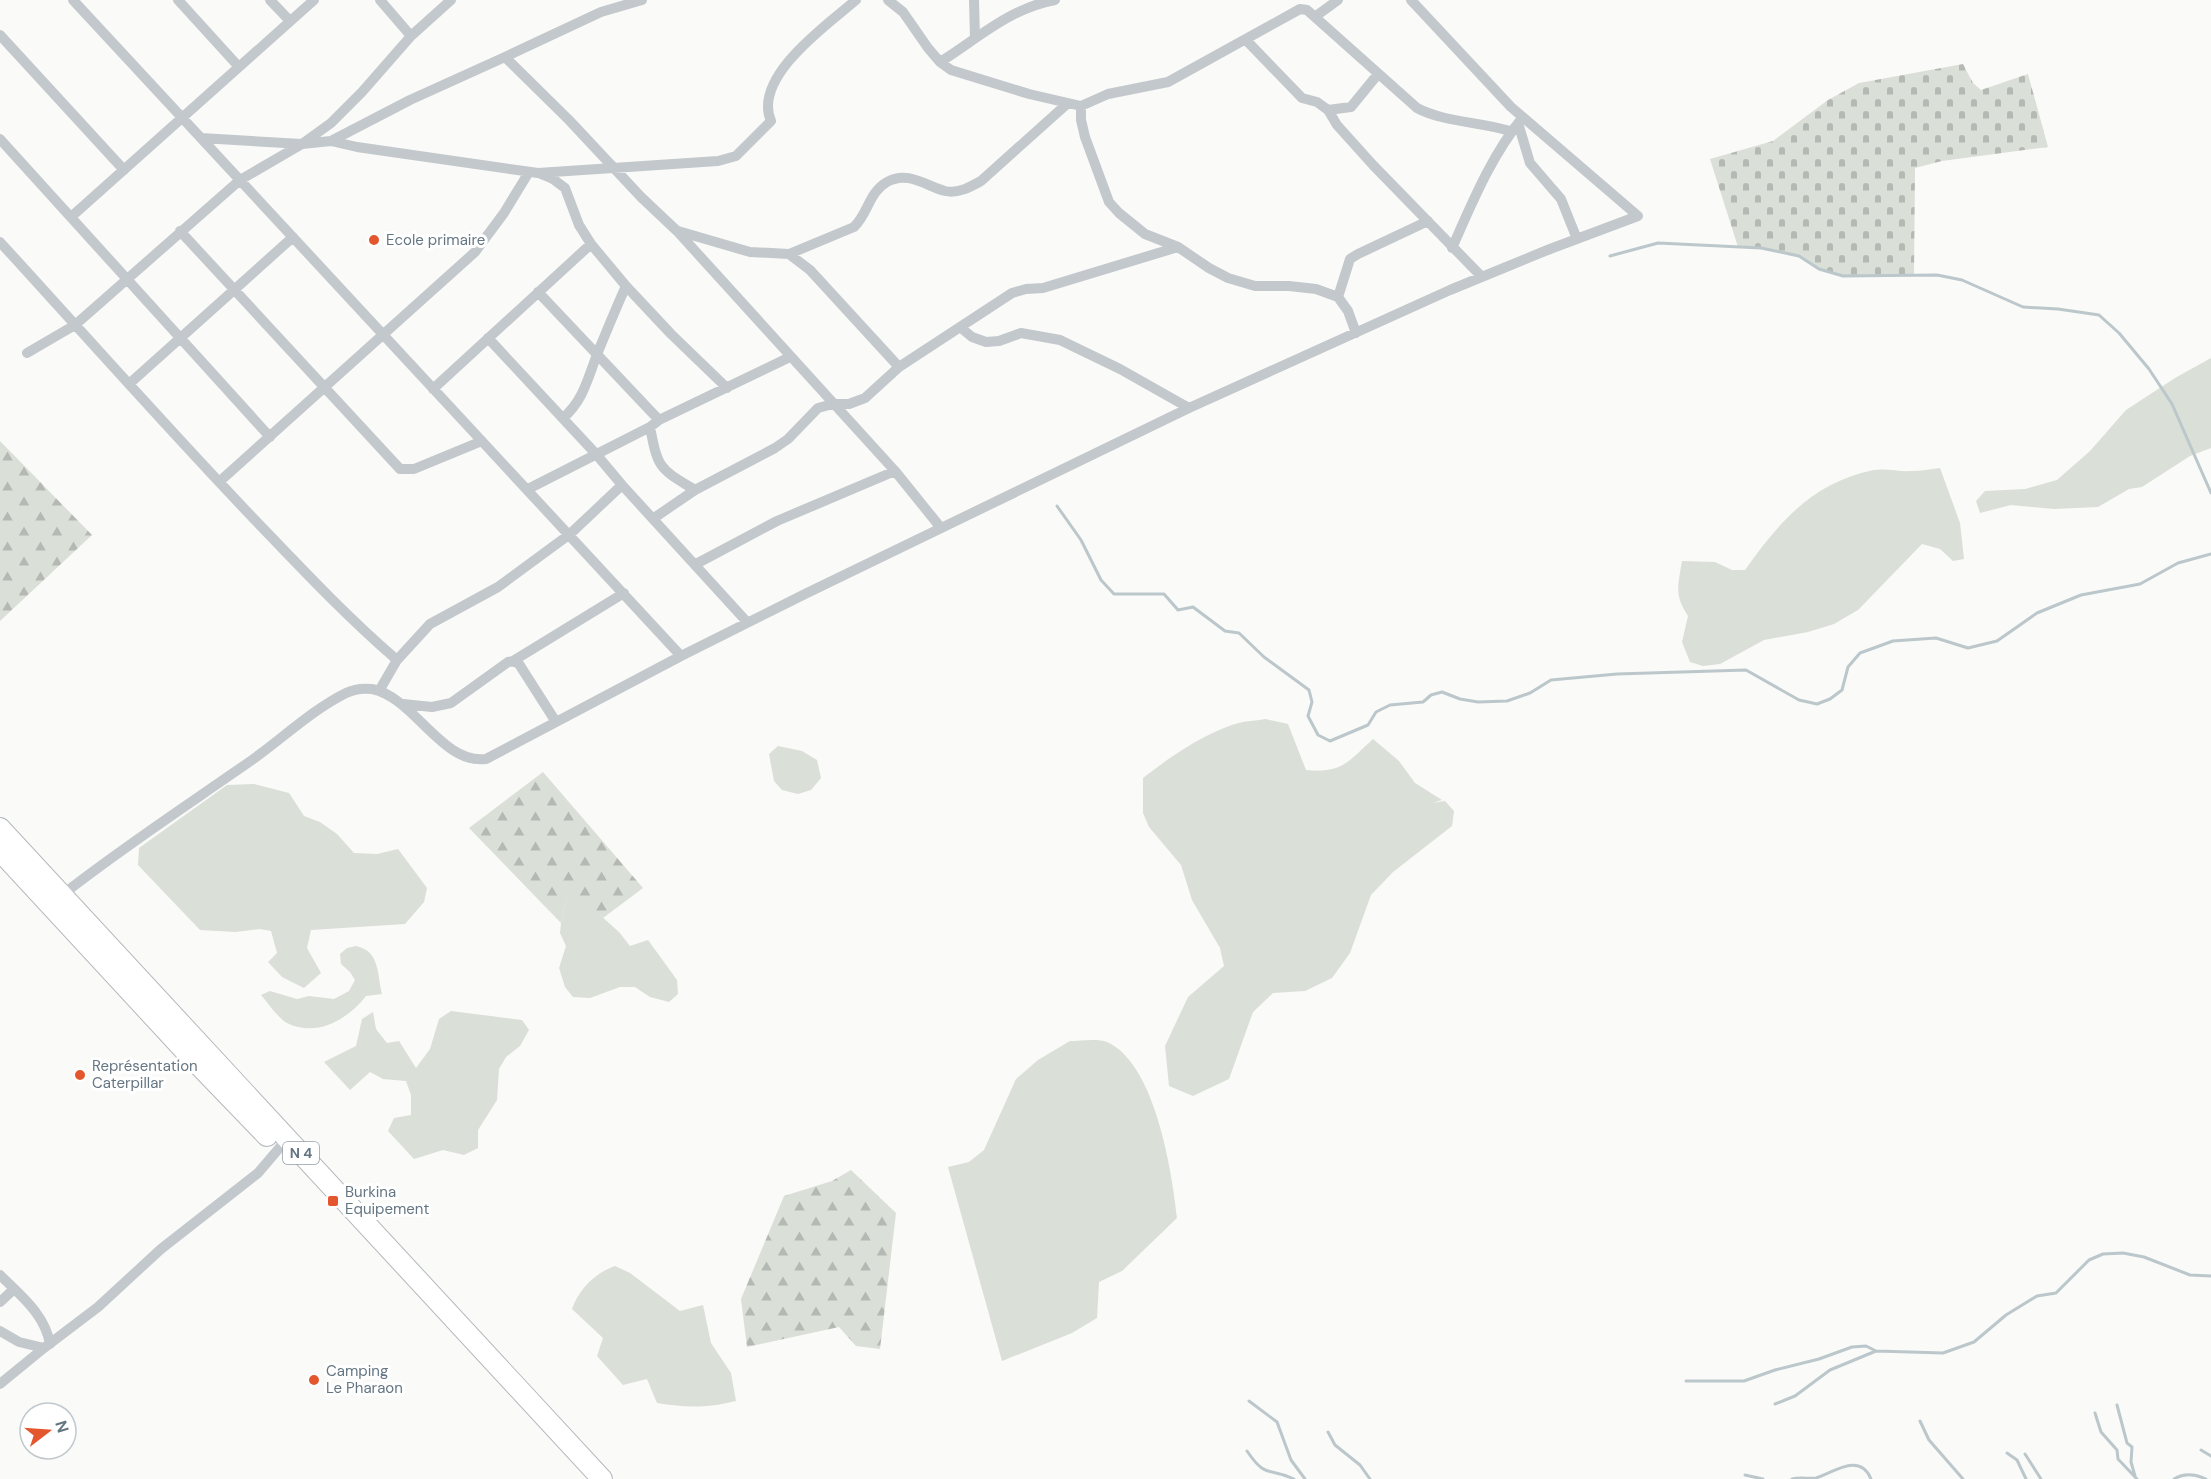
<svg xmlns="http://www.w3.org/2000/svg" width="2211" height="1479" font-family="'DM Sans',sans-serif">
	<defs>
		<pattern id="forest-firs" width="22" height="20" patternUnits="userSpaceOnUse" patternTransform="scale(1.5)"><rect width="22" height="20" fill="#dadfd7"/><path d="M5 1l3.5 6h-7zM16 11l3.5 6h-7z" fill="#b4b9b4"/></pattern>
		<pattern id="cemetery-stones" width="16" height="16" patternUnits="userSpaceOnUse" patternTransform="scale(1.5)"><rect width="16" height="16" fill="#dadfd7"/><path d="M2 7V4a2 2 0 0 1 4 0v3zM10 15v-3a2 2 0 0 1 4 0v3z" fill="#b4b9b4"/></pattern>
	</defs>
	<rect width="100%" height="100%" fill="#fafaf8"/>
	<path fill="#dadfd7" d="M2211,358V448L2190,456L2142,487L2129,489L2098,507L2054,509L2011,505L1980,513L1976,501L1985,491L2025,489L2057,480L2090,451L2126,410L2175,378Z
		M1940,468L1960,523L1964,559L1953,561L1940,549L1922,544L1858,610L1834,624L1808,632L1764,640L1720,664L1703,666L1690,662L1682,642L1688,616C1674,595 1678,586 1682,561L1715,562L1732,570H1745C1779,522 1813,482 1874,470C1886,468 1899,472 1912,471C1921,471 1930,469 1940,468Z
		M1265,719L1288,724L1306,770C1342,773 1347,763 1373,739L1399,761L1415,783L1442,800L1433,803L1445,801L1454,811L1452,826L1393,872L1371,895L1350,953L1332,978L1305,991L1273,993L1253,1012L1229,1079L1193,1096L1169,1086L1165,1046L1188,997L1224,966L1220,948L1192,900L1181,865L1149,827L1143,813V778C1170,757 1200,736 1232,725C1242,721 1255,721 1265,719Z
		M778,746L802,751L817,760L821,778L811,790L798,794L782,790L774,781L769,754Z
		M254,784L289,793L304,816L320,822L337,834L354,853L377,854L398,849L427,888L424,902L405,924L311,930L307,948L321,973L304,988L282,977L268,962L277,953L271,931L260,929L235,932L200,930L138,865L139,848L227,785Z
		M572,890L619,932L630,946L648,940L677,980L678,994L669,1002L650,997L635,987H620L590,998L573,997L565,987L559,968L566,946L560,933L561,923L565,903Z
		M356,946C380,951 377,974 382,994L366,996C348,1019 317,1038 287,1023C278,1018 268,1003 261,995L270,991L297,999L309,996L334,999L349,991L355,980L350,972L341,964L340,954L347,948Z
		M451,1011L522,1020L529,1030L520,1046L506,1057L499,1069L497,1100L478,1130V1148L464,1155L443,1150L414,1159L388,1131L394,1118L411,1115V1095L406,1081L383,1079L370,1072L350,1090L324,1062L356,1046L362,1019L373,1012L376,1029L387,1043L399,1041L416,1068L430,1049L439,1019Z
		M1070,1041C1080,1041 1097,1038 1107,1042C1155,1063 1172,1171 1177,1218L1122,1271L1099,1282L1097,1318L1072,1333L1002,1361L948,1167L969,1162L984,1150L1016,1079L1038,1060Z
		M615,1266L630,1273L680,1311L703,1305L711,1343L731,1373L736,1401C707,1408 687,1408 657,1403L647,1379L623,1385L597,1356L603,1338L572,1309C579,1289 595,1273 615,1266Z"/>
	<path fill="url(#forest-firs)" d="M0,441L92,535L0,621Z
		M543,772L643,888L603,918L572,891L565,903L561,923L469,828Z
		M851,1170L896,1213L880,1349L856,1346L839,1327L747,1347L741,1299L784,1196L832,1181Z"/>
	<path fill="url(#cemetery-stones)" d="M1963,64L1973,83L1981,90L2028,74L2048,147L1942,161L1915,168L1914,275L1843,276L1819,269L1799,256L1761,248L1738,247L1710,159L1773,141L1828,100L1859,83Z"/>
	<g fill="none" stroke-linecap="round" stroke-linejoin="round">
		<path stroke="#bbc7cb" stroke-width="3" d="M1610,256L1658,243L1761,248L1799,256L1819,269L1843,276L1937,275L1962,280L2023,307L2058,309L2099,315L2119,333L2149,369L2172,404L2211,493
			M1057,506L1081,540L1101,580L1114,594H1164L1178,610L1193,607L1225,631L1239,633L1264,657L1309,690L1312,702L1308,716L1318,735L1330,741L1368,725L1376,712L1390,705L1423,702L1431,695L1442,692L1460,699L1478,702L1507,701L1530,693L1551,680L1617,674L1746,670L1799,700L1817,704L1830,699L1842,690L1848,667L1860,653L1893,641L1936,638L1968,648L1997,641L2037,613L2081,595L2140,584L2178,563L2211,554
			M1686,1381H1744L1775,1370L1819,1359L1852,1347L1866,1346L1876,1351
			M1249,1401L1277,1422L1291,1460L1305,1479
			M1775,1404L1795,1396L1830,1370L1876,1351L1943,1353L1974,1342L2006,1315L2037,1296L2056,1293L2089,1260L2103,1254L2123,1253L2144,1257L2190,1275L2211,1276
			M2117,1405L2127,1443L2132,1447L2131,1462L2135,1476
			M2095,1413L2101,1432L2117,1450L2118,1459L2137,1479
			M1920,1421L1929,1440L1963,1479
			M1328,1432L1335,1445L1360,1465L1370,1479
			M2201,1450L2211,1456
			M1247,1451C1266,1479 1268,1467 1294,1479
			M2007,1453L2017,1460L2026,1479
			M2025,1454L2041,1479
			M1745,1475L1763,1479
			M1792,1479C1800,1477 1808,1479 1816,1478C1834,1472 1860,1452 1871,1479
			M2174,1479C2184,1473 2195,1474 2206,1479"/>
		<defs>
			<path id="highway" d="M0,828L602,1479
				M0,851L184,1050L267,1136"/>
		</defs>
		<use href="#highway" stroke="#b4b9bd" stroke-width="22"/>
		<path stroke="#c3c8cc" stroke-width="10" d="M73,0L681,656
			M178,0L239,67
			M270,0L290,21
			M380,0L411,36
			M888,0L903,12L928,48L940,62L951,70L1029,94L1081,106L1108,94L1168,82L1300,9L1307,10L1417,108C1443,122 1481,122 1510,131
			M974,0L975,38
			M1316,16L1338,0
			M0,35L124,170
			M1246,40L1302,98L1317,102L1328,110L1337,125L1373,165L1481,276
			M505,57L601,12L642,0
			M940,62C977,39 1010,8 1055,0
			M1081,106V120L1085,137L1109,202L1119,213L1145,234L1178,247L1209,268L1228,278L1255,286H1289L1316,289L1338,297L1348,311L1356,333
			M1328,110L1351,107L1378,74
			M1518,123L1530,163L1561,199L1577,239
			M201,138L302,144L331,141L357,147L538,173L718,161L736,156L771,121C752,77 828,24 856,0
			M0,139L270,437
			M331,141L410,100L505,57L569,120L641,197L677,231L895,471L941,528
			M541,174L553,179L565,188L579,225L591,244L626,286L671,334L727,388
			M71,217L314,0
			M180,231L400,469H414L482,441
			M678,231L750,252L789,254L854,227C868,214 869,192 887,182C908,170 926,186 945,191C958,194 970,187 981,181L1068,103
			M0,242C85,335 168,429 255,520C301,568 346,616 397,660
			M1452,248C1472,203 1491,156 1523,117
			M789,254L810,270L899,367
			M538,292L659,420
			M1338,297L1350,259L1358,254L1428,221
			M960,327L972,337L986,342L999,341L1021,333L1060,340L1120,369L1189,408
			M488,338L596,454L622,485L747,622
			M27,353L75,325L240,180L302,144L331,123L362,92L411,36L451,0
			M129,384L293,237
			M433,389L591,244
			M563,418C584,400 588,377 598,352C607,330 616,308 626,286
			M650,427C658,469 659,468 695,490
			M219,482L475,252L504,213L529,172
			M528,489L650,427L659,420L790,357
			M654,518L695,490L775,448L788,439L818,408L833,404H849L865,398L899,367L1012,293L1026,289L1043,288L1178,247
			M696,564L777,521L895,471
			M513,661L624,593
			M379,691L397,660L430,624L498,587L570,534L622,485
			M403,704L432,707L451,703L508,662L513,661L519,664L556,722
			M62,895C123,847 189,804 252,760C283,738 312,710 346,693C354,689 363,688 372,689C414,697 442,765 486,759L681,656L805,594L1189,408L1450,290L1550,249L1638,216L1511,107L1411,0
			M0,1275C20,1295 45,1314 50,1344
			M0,1302L14,1289
			M0,1331L19,1342L44,1348L98,1307L161,1249L258,1173L287,1139
			M0,1384L44,1348"/>
		<use href="#highway" stroke="#fff" stroke-width="20"/>
	</g>
	<g fill="#e4572e" stroke="#fff" stroke-width="2">
		<circle cx="374" cy="240" r="6"/>
		<circle cx="80" cy="1075" r="6"/>
		<rect x="327" y="1195" width="12" height="12" rx="3"/>
		<circle cx="314" cy="1380" r="6"/>
	</g>
	<g text-anchor="middle" stroke-width="6" stroke-linejoin="round" paint-order="stroke">
		<rect fill="#fff" stroke="#939fa8" stroke-width="1.5" x="283" y="1142" width="36" height="22" rx="4.5"/>
		<g font-size="14" font-weight="bold" fill="#657683">
			<text x="301" y="1158">N 4</text>
		</g>
		<g font-size="15" fill="#657683" stroke="#fff" text-anchor="start">
			<text x="386" y="245">Ecole primaire</text>
			<text x="92" y="1071">Représentation<tspan x="92" dy="17">Caterpillar</tspan></text>
			<text x="345" y="1197">Burkina<tspan x="345" dy="17">Equipement</tspan></text>
			<text x="326" y="1376">Camping<tspan x="326" dy="17">Le Pharaon</tspan></text>
		</g>
	</g>
	<g transform="translate(48 1431) rotate(73)"><circle r="28" fill="#ffffff" stroke="#c1c8cd" stroke-width="1.5"/>
	<path d="M0-4.5L10 22L0 15L-10 22Z" fill="#e4572e"/>
	<text y="-9" font-size="16" font-weight="bold" text-anchor="middle" fill="#657683">N</text>
	</g>
</svg>
